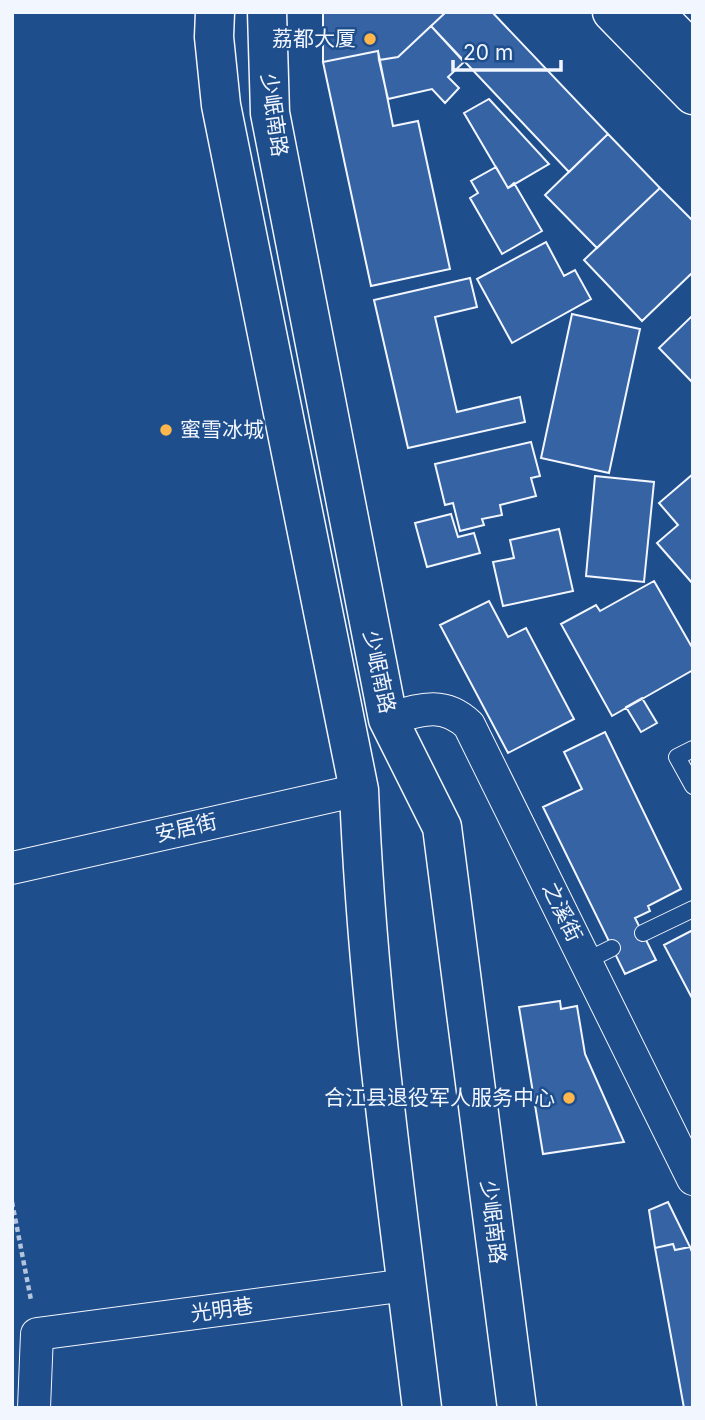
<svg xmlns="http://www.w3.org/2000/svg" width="705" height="1420" font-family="Inter,'Noto Sans SC',sans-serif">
	<rect width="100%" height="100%" fill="#1f4e8c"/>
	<path fill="#3563a3" stroke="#f2f6ff" stroke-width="2" d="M323,12H446L398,57L379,60L378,51L323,62Z
		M446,12H492L608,134L569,172L431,26Z
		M431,26L464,62L448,77L459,88L445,103L432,89L388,99L379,60L398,57Z
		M378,51L393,126L418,121L450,269L371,286L323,62Z
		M489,99L549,164L508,188L464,113Z
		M608,134L660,188L597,248L545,195Z
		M496,167L508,188L514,183L542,231L502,254L470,198L478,193L471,181Z
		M660,188L693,221V272L642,321L584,260Z
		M546,242L564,276L575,270L591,299L512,343L477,279Z
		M470,278L477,307L435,317L457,412L520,397L525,422L408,448L374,300Z
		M572,314L640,329L609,473L541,458Z
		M693,315V383L659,348Z
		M531,442L540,476L531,478L536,496L500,505L502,515L482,519L484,525L460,531L453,503L445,505L435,464Z
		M693,474V584L657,543L678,525L659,503Z
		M595,476L654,482L644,582L586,576Z
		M451,514L458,537L474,533L480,553L427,567L415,523Z
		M559,529L573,591L503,606L493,562L514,558L510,540Z
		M654,581L693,649V670L612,716L561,624L596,605L600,611Z
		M489,601L508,637L526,628L574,719L508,753L440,625Z
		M642,698L657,723L641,732L626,707Z
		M605,732L681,889L648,906L650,911L635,918L656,960L625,974L543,807L582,789L564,752Z
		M693,930V1000L664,945Z
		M560,1001L561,1009L577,1006L585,1054L624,1142L543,1154L519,1007Z
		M668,1202L690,1247L675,1250L673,1244L655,1248L649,1210Z
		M673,1244L675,1250L690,1247L693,1254V1408H684L655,1248Z"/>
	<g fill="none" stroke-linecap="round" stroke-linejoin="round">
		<defs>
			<path id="service" d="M693,749L677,757L693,786
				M643,933L693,909
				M586,961L612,948"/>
			<path id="minor" d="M388,719C419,710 443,700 469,725L693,1179
				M12,868L359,790
				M34,1408L37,1334L407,1285"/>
			<path id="secondary" d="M612,12L693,95
				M654,12L693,52"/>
			<path id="primary" d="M215,12L214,37L221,105L359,790C367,997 397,1202 422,1408
				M267,12L270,113L388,719L442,827L517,1408"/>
		</defs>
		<use href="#service" stroke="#f2f6ff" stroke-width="18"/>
		<use href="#minor" stroke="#f2f6ff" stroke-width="34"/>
		<use href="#secondary" stroke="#f2f6ff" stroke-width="41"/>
		<use href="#primary" stroke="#f2f6ff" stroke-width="41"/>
		<path stroke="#b3c4dc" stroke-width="4.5" stroke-dasharray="5 3.5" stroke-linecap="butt" d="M12,1202L31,1300"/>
		<use href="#service" stroke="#1f4e8c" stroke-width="16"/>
		<use href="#minor" stroke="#1f4e8c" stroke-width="32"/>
		<use href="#secondary" stroke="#1f4e8c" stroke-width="38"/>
		<use href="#primary" stroke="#1f4e8c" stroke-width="38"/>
	</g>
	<g fill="#ffb74d" stroke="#1f4e8c" stroke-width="2.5">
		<circle cx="370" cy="39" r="7"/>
		<circle cx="166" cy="430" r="7"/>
		<circle cx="569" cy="1098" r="7"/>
	</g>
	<g text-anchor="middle" stroke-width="5" stroke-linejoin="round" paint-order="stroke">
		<g font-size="21" fill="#f2f6ff" stroke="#1f4e8c" text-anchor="end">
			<text x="356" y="46">荔都大厦</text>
			<text x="180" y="437" text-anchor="start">蜜雪冰城</text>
			<text x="555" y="1105">合江县退役军人服务中心</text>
		</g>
		<g font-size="21" fill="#f2f6ff" stroke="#1f4e8c">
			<text transform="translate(274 115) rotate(82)" y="7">少岷南路</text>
			<text transform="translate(379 672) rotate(78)" y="7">少岷南路</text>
			<text transform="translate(186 828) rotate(-13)" y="7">安居街</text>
			<text transform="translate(562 912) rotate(64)" y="7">之溪街</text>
			<text transform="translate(493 1222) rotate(83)" y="7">少岷南路</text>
			<text transform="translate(222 1310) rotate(-8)" y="7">光明巷</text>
		</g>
	</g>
	<rect width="705" height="1420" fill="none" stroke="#f2f6ff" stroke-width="28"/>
	<path d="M453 60v10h108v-10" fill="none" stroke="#f2f6ff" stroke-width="3.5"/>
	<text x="463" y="60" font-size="21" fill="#f2f6ff" stroke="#1f4e8c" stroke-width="5" paint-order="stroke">20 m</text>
</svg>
